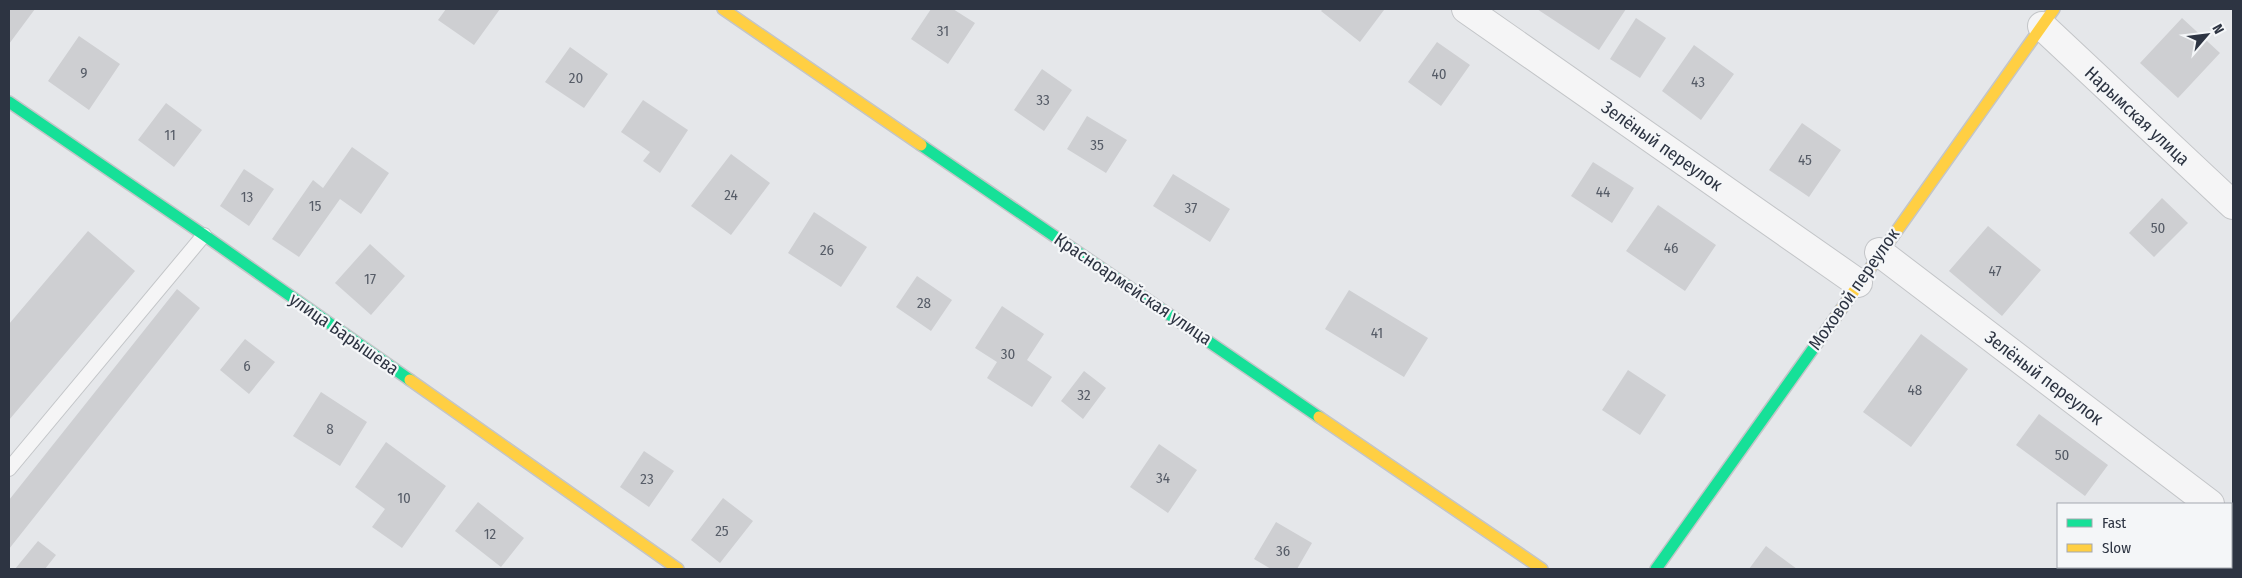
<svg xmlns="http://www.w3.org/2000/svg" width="2242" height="578" font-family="'Fira Sans Condensed',sans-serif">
	<rect width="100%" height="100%" fill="#e5e7ea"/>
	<path fill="#cecfd2" d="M9,9H35L9,44Z
		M446,9H500L474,45L438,20Z
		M931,9H953L975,23L948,64L911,39Z
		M1323,9H1382L1384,10L1360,42L1321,11Z
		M1537,9H1626L1599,50Z
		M1636,18L1666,38L1640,78L1610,59Z
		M2182,18L2220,53L2178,98L2140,63Z
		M79,36L120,64L89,110L48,81Z
		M1437,42L1470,65L1441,106L1408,82Z
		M1694,45L1734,74L1701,120L1662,91Z
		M570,47L608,74L584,108L545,82Z
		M1042,69L1072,90L1044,131L1014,110Z
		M643,100L688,130L660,173L643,161L650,152L621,132Z
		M166,103L202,130L174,167L138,140Z
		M1087,116L1127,140L1106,173L1067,149Z
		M1802,123L1841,150L1809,197L1769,170Z
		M352,147L389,173L361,214L340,199L299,257L272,239L313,180L323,188Z
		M731,154L770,183L731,235L691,206Z
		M1593,162L1634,188L1612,223L1571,196Z
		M244,169L274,189L249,226L220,206Z
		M1173,174L1230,209L1210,242L1153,206Z
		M2162,198L2188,223L2154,257L2129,233Z
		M1658,205L1716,245L1685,291L1626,251Z
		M814,212L867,247L841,287L788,253Z
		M1988,226L2041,270L2002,316L1949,271Z
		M88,231L135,271L9,420V324Z
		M370,244L405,276L371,315L335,283Z
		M917,276L952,300L931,331L896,307Z
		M177,289L200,308L9,549V500Z
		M1349,290L1428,338L1404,377L1325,329Z
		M1002,306L1044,334L1027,360L1052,377L1032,407L987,378L997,362L975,348Z
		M1921,334L1968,369L1911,447L1863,412Z
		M245,339L275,362L249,394L220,370Z
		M1628,370L1666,395L1640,435L1602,410Z
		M1084,371L1106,388L1083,419L1061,401Z
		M321,392L367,422L340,466L293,436Z
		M2039,414L2108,465L2085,496L2016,445Z
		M386,442L446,486L402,548L372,527L385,509L355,487Z
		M1159,444L1197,470L1168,513L1130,487Z
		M644,451L674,471L649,507L620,487Z
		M723,498L753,521L720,563L691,540Z
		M478,502L524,538L501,567L455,531Z
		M1276,522L1312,543L1297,569H1271L1254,559Z
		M38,541L56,555L45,569H15Z
		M1766,546L1797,569H1749Z
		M2231,560L2233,562V569H2169L2171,567H2231Z"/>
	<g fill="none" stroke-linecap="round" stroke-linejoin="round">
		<defs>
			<path id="lane" d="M9,469L204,235"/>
			<path id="street" d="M1466,9L1858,283
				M2042,26L2233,205
				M1879,252L2210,504
				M2231,520L2233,522"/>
			<path id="fast" d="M9,102L204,235L410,380
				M921,145L1319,417
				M1656,569L1835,318"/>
			<path id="slow" d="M723,9L921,145
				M1835,318L2054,9
				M410,380L678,569
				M1319,417L1542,569"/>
		</defs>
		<use href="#lane" stroke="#c3c5c8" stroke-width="16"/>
		<use href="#street" stroke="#c3c5c8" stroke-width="30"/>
		<use href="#fast" stroke="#c3c5c8" stroke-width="14"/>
		<use href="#slow" stroke="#c3c5c8" stroke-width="14"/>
		<use href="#lane" stroke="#f5f5f6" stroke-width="14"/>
		<use href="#street" stroke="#f5f5f6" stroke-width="28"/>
		<use href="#fast" stroke="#16e098" stroke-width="11"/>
		<use href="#slow" stroke="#ffcf43" stroke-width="11"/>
	</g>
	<g text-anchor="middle" stroke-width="4.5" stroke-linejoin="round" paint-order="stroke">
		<g font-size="15" fill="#565c67">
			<text x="943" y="36">31</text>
			<text x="84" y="78">9</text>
			<text x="1439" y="79">40</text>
			<text x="576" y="83">20</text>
			<text x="1698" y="87">43</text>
			<text x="1043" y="105">33</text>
			<text x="170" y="140">11</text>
			<text x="1097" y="150">35</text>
			<text x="1805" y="165">45</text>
			<text x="1603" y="197">44</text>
			<text x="731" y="200">24</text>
			<text x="247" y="202">13</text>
			<text x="315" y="211">15</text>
			<text x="1191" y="213">37</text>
			<text x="2158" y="233">50</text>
			<text x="1671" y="253">46</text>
			<text x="827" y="255">26</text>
			<text x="1995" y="276">47</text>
			<text x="370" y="284">17</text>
			<text x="924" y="308">28</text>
			<text x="1377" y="338">41</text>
			<text x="1008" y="359">30</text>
			<text x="247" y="371">6</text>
			<text x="1915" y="395">48</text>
			<text x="1084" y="400">32</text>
			<text x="330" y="434">8</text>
			<text x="2062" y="460">50</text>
			<text x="1163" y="483">34</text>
			<text x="647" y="484">23</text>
			<text x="404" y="503">10</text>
			<text x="722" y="536">25</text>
			<text x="490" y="539">12</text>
			<text x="1283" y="556">36</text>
		</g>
		<g font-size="18" fill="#2d3442" stroke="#f4f6f8">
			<text transform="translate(2137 116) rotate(43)" y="6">Нарымская улица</text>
			<text transform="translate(1662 146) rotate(35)" y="6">Зелёный переулок</text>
			<text transform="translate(1133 289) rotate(34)" y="6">Красноармейская улица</text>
			<text transform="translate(1854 289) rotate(-55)" y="6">Моховой переулок</text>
			<text transform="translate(344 334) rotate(35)" y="6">улица Барышева</text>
			<text transform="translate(2044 378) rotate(37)" y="6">Зелёный переулок</text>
		</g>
	</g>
	<rect width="2242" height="578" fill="none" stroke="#2d3442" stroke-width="20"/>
	<rect x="2057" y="503" width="175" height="65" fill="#f4f6f8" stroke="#a4a8af"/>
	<rect x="2067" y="519" width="25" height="8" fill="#16e098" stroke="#a4a8af"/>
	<text x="2102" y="528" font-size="15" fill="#2d3442">Fast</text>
	<rect x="2067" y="544" width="25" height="8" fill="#ffcf43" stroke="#a4a8af"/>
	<text x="2102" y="553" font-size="15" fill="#2d3442">Slow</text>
	<g transform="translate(2207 35) rotate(62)" stroke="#f4f6f8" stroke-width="4" paint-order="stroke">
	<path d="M0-4L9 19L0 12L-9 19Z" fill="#2d3442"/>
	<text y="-8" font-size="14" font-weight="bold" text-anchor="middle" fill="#2d3442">N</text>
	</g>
</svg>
